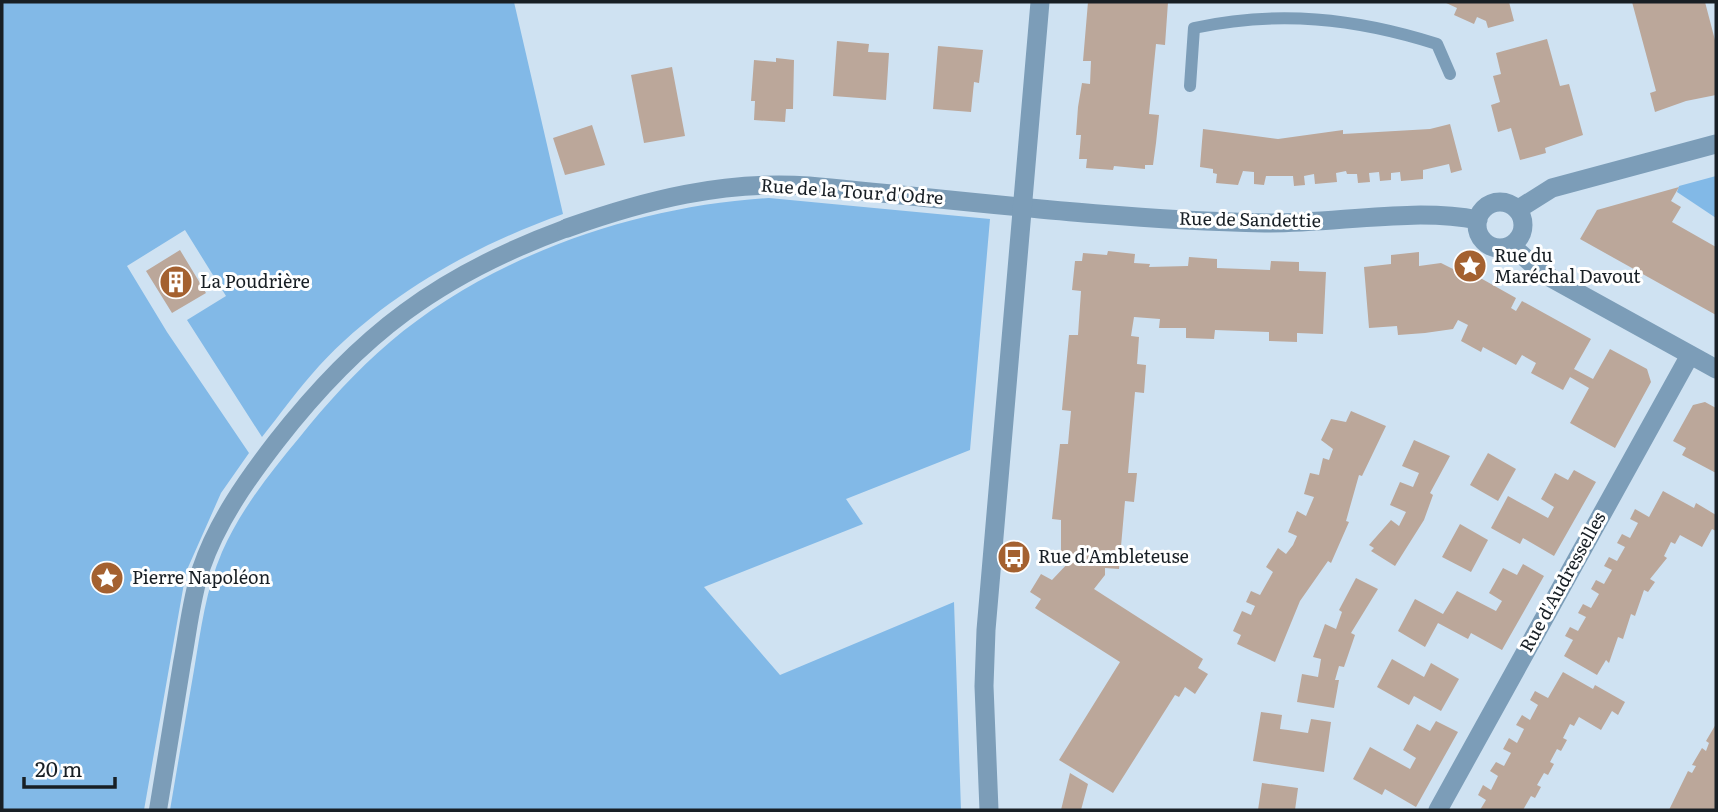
<svg xmlns="http://www.w3.org/2000/svg" width="1718" height="812" font-family="Literata,serif">
	<rect width="100%" height="100%" fill="#cfe2f2"/>
	<path fill="#82b9e7" d="M2,2H514L563,214C473,246 385,295 319,366C299,388 281,413 262,437L187,320L226,296L185,230L127,266L167,332L249,453L221,493L186,572L144,810H2Z
		M1716,176V218L1677,192L1679,186Z
		M769,198L990,219L970,450L846,499L863,524L704,587L780,675L954,602L961,810H170C178,763 186,716 194,670C201,629 206,589 222,552C241,509 270,473 299,438C327,403 356,371 390,342C492,255 637,206 769,198Z"/>
	<path fill="#bba79a" d="M1088,2H1168L1165,45L1156,44L1149,114L1159,115L1156,143L1153,165H1145V169L1114,166L1113,170L1086,168L1087,159H1079L1081,135H1076L1078,107L1082,83L1090,84L1091,61H1083Z
		M1444,2H1509L1514,21L1488,28L1486,21L1477,17L1474,24L1454,15L1457,8Z
		M1632,2H1705L1716,44V95L1686,101L1655,112L1650,93L1656,91Z
		M1547,39L1560,86L1569,84L1583,135L1545,148L1546,153L1520,160L1511,128L1498,132L1491,105L1500,102L1493,76L1501,74L1496,53Z
		M837,41L869,44L868,52L889,53L886,100L833,96Z
		M938,46L983,50L979,83L974,82L971,112L933,109Z
		M776,58L794,60L793,109H786L785,122L754,120L755,101H751L754,60L776,62Z
		M672,67L685,136L644,143L631,75Z
		M1450,124L1462,170L1451,173L1449,164L1423,170V179L1401,181L1400,172L1391,173V180L1380,181L1379,172L1369,173L1370,182L1358,183L1357,174H1347L1346,171L1336,173L1337,182L1315,184L1314,174L1304,176L1305,185L1294,186L1293,176H1266L1264,185L1254,184V172L1243,171L1238,185L1216,183L1217,174L1213,173V169L1200,167L1203,129L1278,139L1343,130V134L1430,129Z
		M592,125L605,165L565,175L553,138Z
		M1679,187L1671,201L1681,207L1672,222L1716,247V315L1580,239L1597,210Z
		M180,250L206,293L172,313L146,271Z
		M1108,251L1135,254L1134,263L1150,264L1149,267L1188,266L1189,257L1217,259V268L1270,270L1271,261L1299,262V271L1326,272L1323,334L1297,333V342L1269,341V332L1215,330L1214,339L1186,338V328H1159L1160,319L1134,317L1131,336L1139,337L1137,364L1146,365L1144,393L1135,392L1128,473H1137L1134,502L1125,501L1119,569L1105,568V575L1094,589L1203,659L1198,668L1208,674L1195,694L1185,687L1179,697L1175,695L1113,793L1059,760L1120,662L1035,608L1041,599L1030,592L1041,574L1052,580L1069,562L1061,560V520L1052,519L1060,444H1068L1071,411L1062,410L1069,335H1078L1081,291L1072,290L1075,261H1082L1083,253L1107,255Z
		M1419,252V266L1441,263L1457,271L1459,266L1516,298L1511,308L1516,311L1522,301L1591,339L1574,369L1593,379L1610,349L1647,369L1651,382L1615,448L1570,423L1589,388L1570,377L1563,390L1531,373L1536,363L1522,355L1516,365L1483,347L1481,352L1461,341L1468,325L1458,320L1453,329L1425,333L1398,335L1397,326L1369,328L1364,267L1391,264V255Z
		M1705,402L1716,408V473L1682,455L1686,448L1673,441L1693,405Z
		M1351,411L1386,426L1362,476L1359,475L1346,521L1349,522L1331,563L1328,561L1300,601L1275,662L1237,644L1241,635L1233,631L1242,611L1251,615L1255,606L1246,602L1251,591L1260,595L1273,572L1266,567L1278,548L1286,554L1293,545L1297,536L1288,532L1297,511L1306,516L1314,497L1304,494L1310,473L1319,475L1323,458L1329,460L1333,449L1321,440L1331,419L1346,422Z
		M1414,440L1450,456L1430,493L1433,495L1424,520L1395,566L1371,551L1374,548L1369,545L1391,520L1399,526L1406,512L1390,505L1400,482L1413,487L1419,473L1402,466Z
		M1488,453L1516,469L1498,501L1470,485Z
		M1574,470L1596,482L1554,556L1523,538L1520,544L1491,528L1508,496L1548,518L1554,507L1541,499L1555,473L1568,480Z
		M1663,491L1694,508L1696,503L1716,515V531L1712,529L1702,547L1680,535L1675,544L1671,542L1664,556L1667,558L1650,579L1655,582L1648,592L1644,590L1635,616L1631,614L1623,639L1618,637L1609,663L1606,660L1597,675L1564,656L1573,640L1565,636L1570,627L1578,631L1586,617L1578,613L1583,604L1591,608L1599,594L1591,589L1596,580L1604,584L1612,570L1604,566L1609,557L1617,561L1625,547L1617,543L1622,534L1630,538L1638,523L1630,519L1635,509L1649,517Z
		M1460,524L1488,540L1471,572L1442,557Z
		M1523,564L1544,576L1502,650L1471,633L1468,639L1438,623L1425,647L1398,631L1415,599L1443,614L1457,591L1496,611L1502,601L1489,593L1503,568L1517,575Z
		M1356,578L1378,589L1351,633L1355,635L1344,667L1339,666L1335,680H1339L1334,708L1297,702L1302,674L1318,677L1321,659L1313,657L1325,624L1336,629L1342,612L1339,610Z
		M1392,659L1424,677L1431,663L1459,679L1441,711L1414,696L1409,705L1377,687Z
		M1563,672L1593,689L1595,685L1625,702L1618,715L1612,711L1601,730L1579,717L1574,726L1570,724L1563,738L1567,740L1561,751L1557,749L1550,762L1554,764L1548,775L1544,773L1537,785L1541,787L1535,798L1531,796L1523,810H1480L1486,800L1478,795L1483,785L1491,790L1498,776L1490,771L1496,762L1504,766L1511,753L1503,749L1509,738L1517,743L1524,729L1516,725L1522,715L1530,720L1538,705L1530,700L1535,691L1548,698Z
		M1261,712L1282,715L1280,729L1288,730L1308,733L1311,719L1331,722L1324,772L1253,761Z
		M1436,721L1458,732L1416,807L1385,789L1382,795L1353,779L1370,747L1410,769L1416,758L1403,750L1417,724L1430,731Z
		M1716,724V810H1669L1688,771L1692,773L1696,766L1692,765L1702,748L1706,751L1709,743L1706,741Z
		M1070,773L1088,784L1081,810H1061Z
		M1262,783L1298,788L1295,810H1258Z"/>
	<g fill="none" stroke-linecap="round" stroke-linejoin="round">
		<path stroke="#7c9db8" stroke-width="12" d="M1190,86L1194,28C1278,10 1355,18 1437,44L1450,74"/>
		<path stroke="#7c9db8" stroke-width="18" d="M158,810C166,761 174,712 182,663C188,632 191,599 201,569C217,522 246,481 276,442C360,334 439,275 567,228"/>
		<path stroke="#7c9db8" stroke-width="19" d="M1477 225a23 23 0 1 1 46 0a23 23 0 1 1-46 0Z
			M1517,210L1552,188L1716,144
			M567,228C646,200 724,180 809,186C960,200 1113,220 1265,223C1333,224 1413,207 1478,220
			M1511,245L1542,273L1716,369
			M1438,810L1690,355"/>
		<path stroke="#7c9db8" stroke-width="19" d="M989,810L984,686L986,630L1040,2"/>
	</g>
	<defs>
		<symbol id="sight-disc" viewBox="-11 -11 22 22"><circle r="9.5" fill="#a46130" stroke="#fff"/><path d="M0-6L1.8-2.2L6-1.7L2.9 1.2L3.7 5.4L0 3.3L-3.7 5.4L-2.9 1.2L-6-1.7L-1.8-2.2Z" fill="#fff"/></symbol>
		<symbol id="building-disc" viewBox="-11 -11 22 22"><circle r="9.5" fill="#a46130" stroke="#fff"/><path d="M-4-6H4V6H1V3H-1V6H-4ZM-2.5-4.3h1.7v1.8h-1.7ZM.8-4.3h1.7v1.8H.8ZM-2.5-1h1.7V.8h-1.7ZM.8-1h1.7V.8H.8Z" fill="#fff"/></symbol>
		<symbol id="bus-disc" viewBox="-11 -11 22 22"><circle r="9.5" fill="#a46130" stroke="#fff"/><path d="M-5-6H5V4H4V6H2V4H-2V6H-4V4H-5ZM-3.5-4V0h7V-4ZM-3.5 1.2v1.5H-2V1.2ZM2 1.2v1.5H3.5V1.2Z" fill="#fff"/></symbol>
	</defs>
	<g fill-rule="evenodd">
		<use href="#sight-disc" x="1451" y="247" width="38" height="38"/>
		<use href="#building-disc" x="157" y="263" width="38" height="38"/>
		<use href="#bus-disc" x="995" y="538" width="38" height="38"/>
		<use href="#sight-disc" x="88" y="559" width="38" height="38"/>
	</g>
	<g text-anchor="middle" stroke-width="6" stroke-linejoin="round" paint-order="stroke">
		<g font-size="18" fill="#181f25" stroke="#fff">
			<text transform="translate(852 192) rotate(4)" y="6">Rue de la Tour d'Odre</text>
			<text transform="translate(1250 220) rotate(1)" y="6">Rue de Sandettie</text>
			<text transform="translate(1563 582) rotate(-61)" y="6">Rue d'Audresselles</text>
		</g>
		<g font-size="18" fill="#181f25" stroke="#fff" text-anchor="start">
			<text x="1494" y="262">Rue du<tspan x="1494" dy="21">Maréchal Davout</tspan></text>
			<text x="200" y="288">La Poudrière</text>
			<text x="1038" y="563">Rue d'Ambleteuse</text>
			<text x="132" y="584">Pierre Napoléon</text>
		</g>
	</g>
	<rect width="1718" height="812" fill="none" stroke="#181f25" stroke-width="7"/>
	<path d="M24 777v10h91v-10" fill="none" stroke="#181f25" stroke-width="3.5"/>
	<text x="35" y="777" font-size="21" fill="#181f25" stroke="#ffffff" stroke-width="5" paint-order="stroke">20 m</text>
</svg>
